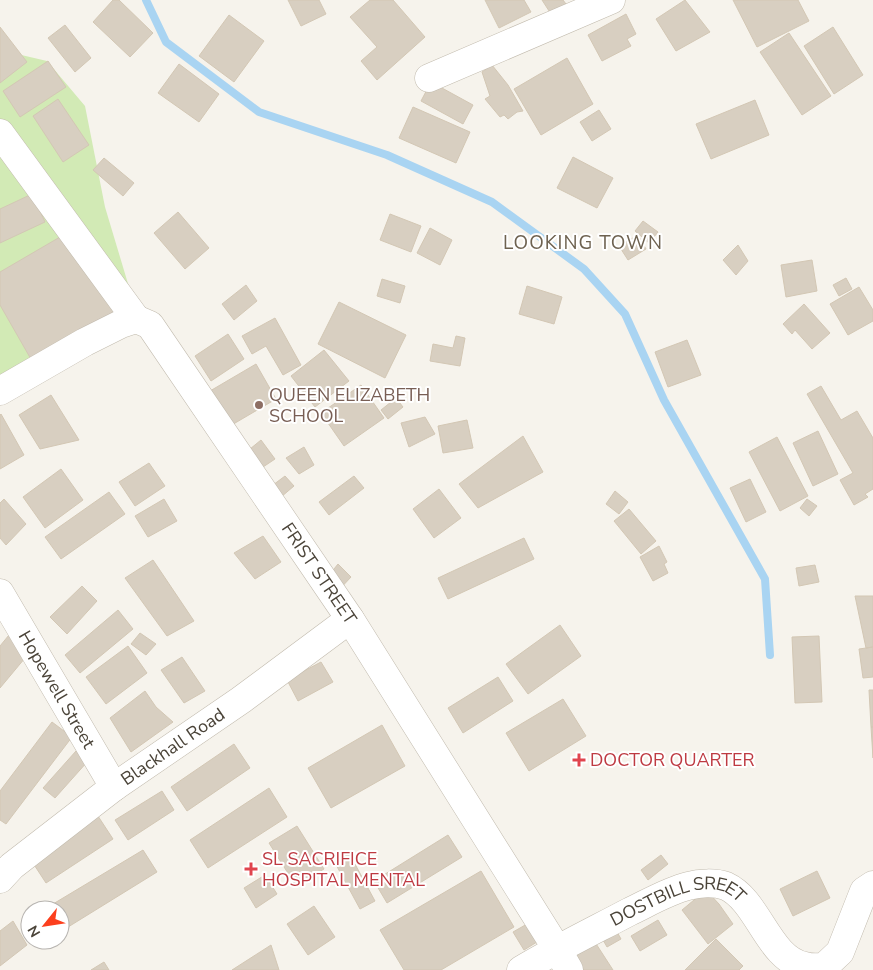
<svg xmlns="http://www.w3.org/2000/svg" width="873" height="970" font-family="'Nunito Sans',sans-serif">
	<rect width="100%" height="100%" fill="#f6f3ec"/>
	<path fill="#d2eab5" d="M0,50L47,61L85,106L105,207L135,307L0,385Z"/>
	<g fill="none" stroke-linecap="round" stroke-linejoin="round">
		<path stroke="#a9d4f2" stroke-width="8" d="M146,0L166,42L259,112L387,155L492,202L584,269L625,314L664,400L765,579L770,655"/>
	</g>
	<path fill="#d8cfc1" stroke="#d3c7b4" d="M113,0H119L153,33L130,57L93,22Z
		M288,0H319L326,14L301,26Z
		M370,0H393L425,37L377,80L361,61L377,47L350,17Z
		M485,0H524L531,12L499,28Z
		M542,0H563L566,4L551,14Z
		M685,0L710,32L676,51L656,19Z
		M733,0H798L809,21L757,47Z
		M626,14L636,34L627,39L631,46L602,61L588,35Z
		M229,15L264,41L234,82L199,56Z
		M65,25L91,58L75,72L48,38Z
		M0,27L27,62L0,83Z
		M833,27L863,75L834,94L804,46Z
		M789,33L831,96L802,115L760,52Z
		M567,58L593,104L541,135L514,89Z
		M48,61L66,87L20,117L3,91Z
		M179,64L219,94L199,122L158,93Z
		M492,65L508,85L523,111L517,112L508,119L504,115L500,117L485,99L490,96L482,72Z
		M431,82L473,105L463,124L421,101Z
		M58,99L89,145L63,162L33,116Z
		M755,100L769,135L711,159L696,124Z
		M413,107L470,132L456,163L399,138Z
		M599,110L611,129L592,141L580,122Z
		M573,157L613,178L597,208L557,188Z
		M104,158L134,183L123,196L93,170Z
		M32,194L45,222L0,243V209Z
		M178,212L209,248L185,269L154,233Z
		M390,214L421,226L411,252L380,240Z
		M643,221L658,232L649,243L635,231Z
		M430,228L452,240L440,265L417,253Z
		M72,230L119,310L32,361L0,305V272Z
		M638,235L646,249L628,260L619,246Z
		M738,245L748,261L736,275L723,260Z
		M812,260L817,291L786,297L781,265Z
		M846,278L852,289L839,296L833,285Z
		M382,279L405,286L400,303L377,296Z
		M246,285L257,301L234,320L222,304Z
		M527,286L562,297L554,324L519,314Z
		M859,287L873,310V321L848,335L830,304Z
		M339,302L406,335L385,378L318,344Z
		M804,304L830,333L812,349L795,330L792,334L783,324Z
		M275,318L301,365L283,375L266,346L252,354L242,336Z
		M228,334L244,359L211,381L195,356Z
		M456,336L465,338L460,366L430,361L433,344L453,348Z
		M687,340L701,375L668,387L655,352Z
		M324,350L349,381L315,407L291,376Z
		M256,364L276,399L230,426L210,391Z
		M361,385L384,418L344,446L321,413Z
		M821,386L841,420L857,411L873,438V489L865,494L868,497L854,505L840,480L853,473L807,394Z
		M51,395L79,440L40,449L19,415Z
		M396,398L403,407L388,419L381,410Z
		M1,414L24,455L0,469V415Z
		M425,417L435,434L409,447L401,423Z
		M467,420L473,448L443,453L438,426Z
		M818,431L838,474L813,486L793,443Z
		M523,436L543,472L478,508L459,484Z
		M777,437L808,496L780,511L749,452Z
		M261,440L275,459L263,467L250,449Z
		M304,447L314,465L299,474L286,458Z
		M149,463L165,486L135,506L119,482Z
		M61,469L83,500L45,528L23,497Z
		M285,476L294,486L281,497L273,485Z
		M354,476L364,488L329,515L319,502Z
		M750,479L766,512L746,522L730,488Z
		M439,489L461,518L434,538L413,509Z
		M615,491L628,502L619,514L606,504Z
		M109,492L125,514L61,559L45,537Z
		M4,499L26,524L6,545L0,538V503Z
		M164,499L177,521L148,537L135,516Z
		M807,499L817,506L809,516L800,508Z
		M629,509L656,541L641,554L614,521Z
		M263,536L281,562L255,579L234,553Z
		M524,538L534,559L448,599L438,578Z
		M659,546L667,562L664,564L668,573L653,581L640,557Z
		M153,560L194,621L167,636L125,578Z
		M338,564L351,577L337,592L326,579Z
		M815,565L819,582L799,586L796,568Z
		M82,586L97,601L67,634L50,617Z
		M855,596H873V647L866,648Z
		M118,610L133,629L80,673L65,655Z
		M560,625L581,656L528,694L506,664Z
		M140,633L156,644L146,655L131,644Z
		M9,635L30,652L0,688V646Z
		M819,636L822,702L795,703L792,637Z
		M128,646L147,673L106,704L86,677Z
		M873,647V677L863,678L859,649Z
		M182,657L205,691L184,703L161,670Z
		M321,662L333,682L298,701L287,680Z
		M498,677L513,701L463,733L448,708Z
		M869,690H873V727H871Z
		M145,691L156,707L173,722L131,752L110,718Z
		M563,699L586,736L529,771L506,733Z
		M52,722L72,737L6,824L0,820V791Z
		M382,725L405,766L331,808L308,768Z
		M871,727H873V758Z
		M234,744L250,768L187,811L171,787Z
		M76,751L88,761L55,798L43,788Z
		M269,788L287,817L208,868L190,840Z
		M162,791L174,810L128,840L115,820Z
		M96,813L113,839L46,883L29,857Z
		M297,826L324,869L296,886L269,843Z
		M448,835L462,857L387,903L374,881Z
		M143,850L157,872L60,932V910H43Z
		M349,853L375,901L360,909L334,861Z
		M661,855L668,864L648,880L641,870Z
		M481,871L514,927L441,970H404L380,930Z
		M817,871L830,898L793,916L780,889Z
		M265,875L277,894L256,908L244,888Z
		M706,890L719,904L733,924L708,944L682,910Z
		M314,906L335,937L308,955L287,924Z
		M658,920L667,935L640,951L631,936Z
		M13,921L27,945L0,966V931Z
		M612,923L621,939L607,947L598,931Z
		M527,924L537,942L524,950L513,932Z
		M591,936L613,970H576L565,953Z
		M716,939L743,966L739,970H685Z
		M271,945L279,970H232Z
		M104,962L109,970H91Z"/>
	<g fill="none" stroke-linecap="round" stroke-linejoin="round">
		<defs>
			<g id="minor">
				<path d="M429,78L611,0"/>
				<path d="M0,133L136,319"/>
				<path id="s1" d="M0,391L85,342L121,324L136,319L150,325L350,619L557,949L569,970"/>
				<path id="s2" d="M0,593L114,787"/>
				<path id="s3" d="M0,879L12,866L114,787L241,700L350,619"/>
				<path id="s4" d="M521,970C556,949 593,931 629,912C648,903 668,891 688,886C699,883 715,882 726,886C759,901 768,959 805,966C811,968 818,967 824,967L840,952L864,891L873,885"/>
			</g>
		</defs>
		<use href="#minor" stroke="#c2bbae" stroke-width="29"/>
		<use href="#minor" stroke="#fff" stroke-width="28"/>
	</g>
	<circle fill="#8d6e63" stroke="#fff" stroke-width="2" cx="259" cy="405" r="5"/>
	<g fill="#e0444e" stroke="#fff" stroke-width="2">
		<path d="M576.5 752.5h5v5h5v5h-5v5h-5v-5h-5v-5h5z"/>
		<path d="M248.5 861.5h5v5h5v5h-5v5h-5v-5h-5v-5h5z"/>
	</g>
	<g text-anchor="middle" stroke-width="4" stroke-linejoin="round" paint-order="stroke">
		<g font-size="18" fill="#785e54" stroke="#fff" text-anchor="start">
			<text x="269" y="401">QUEEN ELIZABETH<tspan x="269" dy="21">SCHOOL</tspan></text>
		</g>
		<g font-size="18" fill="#4b4439" stroke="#fff">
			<text dy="6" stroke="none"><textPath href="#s1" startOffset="470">FRIST STREET</textPath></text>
			<text dy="6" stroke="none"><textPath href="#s2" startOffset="112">Hopewell Street</textPath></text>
			<text dy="6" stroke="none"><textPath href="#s3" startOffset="218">Blackhall Road</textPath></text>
			<text dy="6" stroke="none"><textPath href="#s4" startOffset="175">DOSTBILL SREET</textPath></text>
		</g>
		<g font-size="18" fill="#be3a42" stroke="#fff" text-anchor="start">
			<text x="590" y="766">DOCTOR QUARTER</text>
			<text x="262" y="865">SL SACRIFICE<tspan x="262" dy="21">HOSPITAL MENTAL</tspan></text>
		</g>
		<g font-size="19" letter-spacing="1" fill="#6e6250" stroke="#fff">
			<text x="583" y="249">LOOKING TOWN</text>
		</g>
	</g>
	<g transform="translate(45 925) rotate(240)"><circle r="24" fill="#ffffff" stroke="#b7b4b0"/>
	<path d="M0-4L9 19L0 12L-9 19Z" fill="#fc3f1d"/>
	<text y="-8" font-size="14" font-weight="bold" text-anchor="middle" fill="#4b4439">N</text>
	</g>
</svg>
